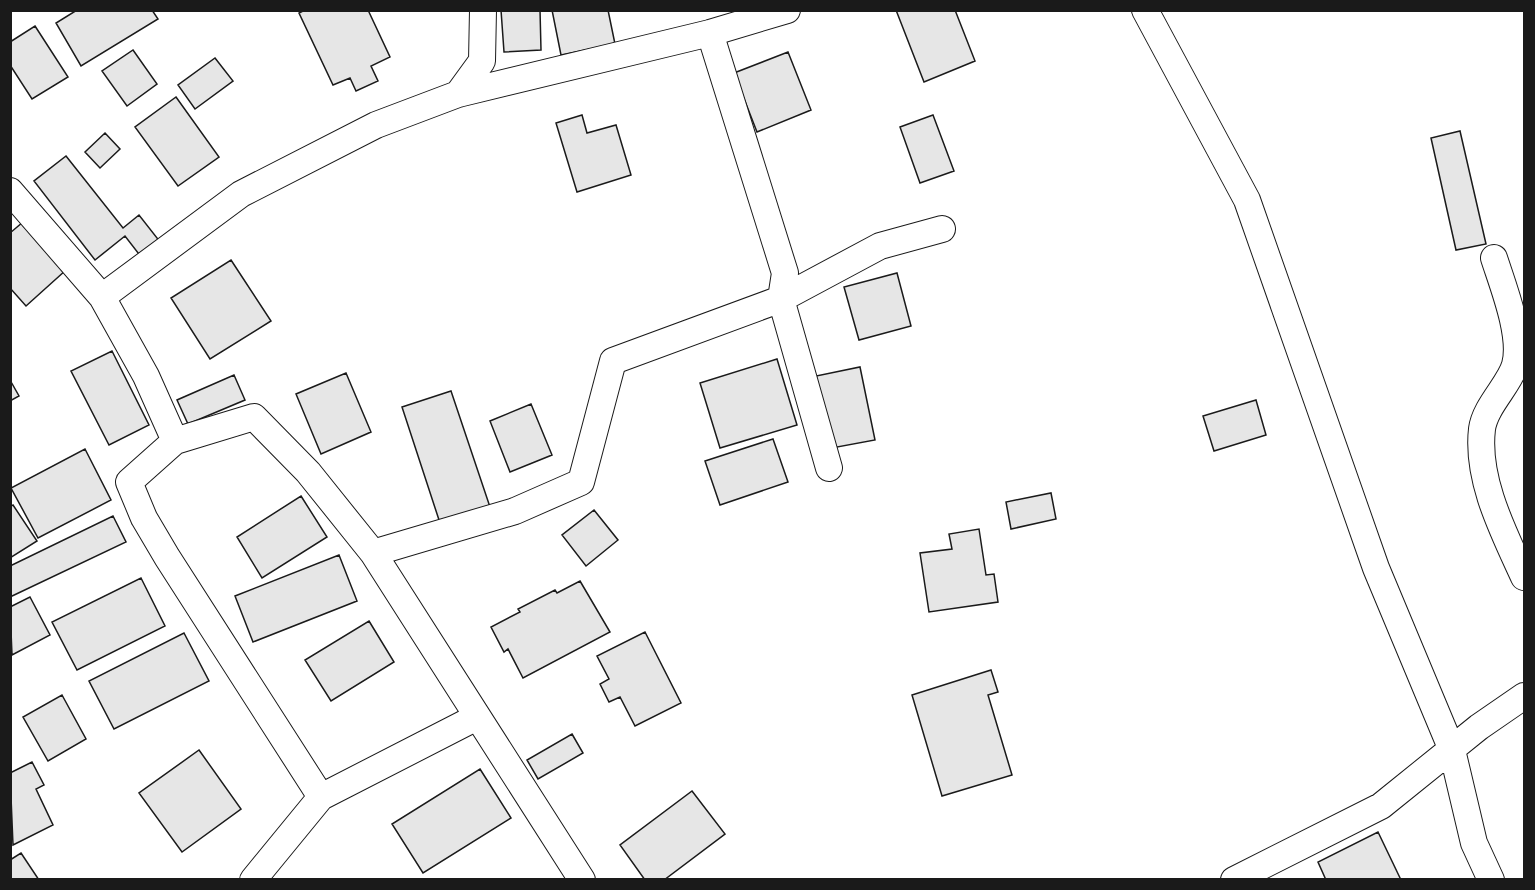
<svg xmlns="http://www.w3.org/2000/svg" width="1535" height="890" font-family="'IBM Plex Sans',sans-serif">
	<rect width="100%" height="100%" fill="#fff"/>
	<path fill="#e6e6e6" stroke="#1a1a1a" stroke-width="1.5" d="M77,10H152L158,19L81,66L56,23Z
		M305,10H368L390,57L371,66L378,81L356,91L350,78L333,85L299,13Z
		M501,10H540L541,50L504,52Z
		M552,10H608L615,44L561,55Z
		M896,10H955L975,61L924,82Z
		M35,26L68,77L32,99L10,65V42Z
		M133,50L157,84L127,106L102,71Z
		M788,52L811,110L757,132L734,73Z
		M215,58L233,81L195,109L178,85Z
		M176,97L219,157L178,186L135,127Z
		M582,115L587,133L616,125L631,175L577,192L556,123Z
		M933,115L954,171L920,183L900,127Z
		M1460,131L1486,244L1456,250L1431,138Z
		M105,133L120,149L100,168L85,152Z
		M66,156L123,228L139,215L161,243L142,258L125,236L95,260L34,181Z
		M23,222L66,270L26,306L10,288V233Z
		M231,260L271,321L210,359L171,298Z
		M897,273L911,326L859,340L844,287Z
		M112,351L149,425L109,445L71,371Z
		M777,359L797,425L720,448L700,383Z
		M860,367L875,440L832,448L816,376Z
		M346,373L371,432L321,454L296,394Z
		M234,375L245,400L188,424L177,400Z
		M10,380L19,396L10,401Z
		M451,391L490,507L440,523L402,407Z
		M1256,400L1266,435L1214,451L1203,416Z
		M531,404L552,455L510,472L490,421Z
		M773,439L788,482L720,505L705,461Z
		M85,449L111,500L38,538L11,488Z
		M1051,493L1056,519L1011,529L1006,502Z
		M301,496L327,537L262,578L237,537Z
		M13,505L37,541L10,558V507Z
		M594,510L618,540L586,566L562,535Z
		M113,516L126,542L10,597V566Z
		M979,529L986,575L994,574L998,602L929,612L920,553L952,549L949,534Z
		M339,555L357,601L253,642L235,596Z
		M141,578L165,626L77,670L52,622Z
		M580,581L610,632L523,678L508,649L504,652L491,627L520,612L518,609L555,590L557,593Z
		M30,597L50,635L12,655L10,607Z
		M369,621L394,662L331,701L305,660Z
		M645,632L681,703L635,726L620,697L609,702L600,684L609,679L597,656Z
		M184,633L209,681L114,729L89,681Z
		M991,670L998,692L988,695L1012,775L942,796L912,695Z
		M62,695L86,739L48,761L23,717Z
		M572,734L583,753L538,779L527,760Z
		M199,750L241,809L182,852L139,793Z
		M32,762L44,785L36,789L53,825L13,845L10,773Z
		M480,769L511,818L423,873L392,824Z
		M692,791L725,834L664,880H645L620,845Z
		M1378,832L1401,880H1326L1318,862Z
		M21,853L39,880H10V860Z"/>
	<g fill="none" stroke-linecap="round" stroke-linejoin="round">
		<defs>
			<path id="street" d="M1145,10L1247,200L1376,568L1452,750L1474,843L1491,880
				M710,33L785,273L781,299L829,468
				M458,94L482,61L483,10
				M10,191L102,297L146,376L175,441L129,482L144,518L167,557L321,797
				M1494,258C1503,286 1523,336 1515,365C1510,384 1485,406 1482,429C1476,480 1504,533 1524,577
				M102,297L241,194L376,125L458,94L710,33L787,10
				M175,441L254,417L308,472L373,553L582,880
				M373,553L515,511L581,482L613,361L781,299L880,246L942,229
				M253,880L321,797L477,717
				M1234,880L1381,806L1479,727L1524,696"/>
		</defs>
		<use href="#street" stroke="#1a1a1a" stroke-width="28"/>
		<use href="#street" stroke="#fff" stroke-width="26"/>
	</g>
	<rect width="1535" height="890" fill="none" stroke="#1a1a1a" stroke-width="24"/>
</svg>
